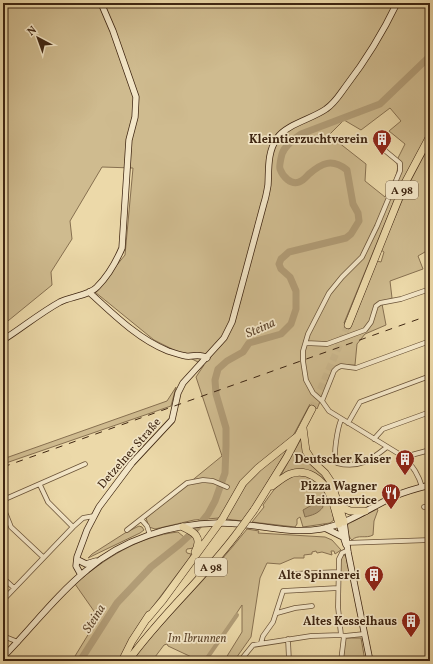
<svg xmlns="http://www.w3.org/2000/svg" width="433" height="664" font-family="Vollkorn,serif">
	<rect width="100%" height="100%" fill="#ecd9a9"/>
	<filter id="stains"><feTurbulence type="fractalNoise" baseFrequency=".005" numOctaves="4"/><feColorMatrix values="0 0 0 0 .2 0 0 0 0 .09 0 0 0 0 .02 0 0 0 .5 -.17"/></filter>
	<radialGradient id="worn" r=".72"><stop offset=".6" stop-color="#630" stop-opacity="0"/><stop offset="1" stop-color="#630" stop-opacity=".3"/></radialGradient>
	<path fill="#cfbb8f" stroke="#877050" fill-rule="evenodd" d="M3,3H430V130L408,171L396,196L344,323L351,326L377,261L381,262L384,252L381,250L410,182L430,144V249L418,256L423,269L390,281L392,298L382,304L386,325L365,334L357,344L355,365C345,366 342,362 333,370L317,409L310,404L294,434L289,440L266,458L219,518L194,520L155,529L149,527L146,518L222,456L196,377L204,365L154,340L95,292L125,255L133,168L102,167L70,221L72,239L51,272L52,285L3,325ZM390,108L401,121L389,131L405,144L396,162C402,170 389,189 385,197L365,181L366,164L329,135L344,120L361,130Z
		M176,387L171,406L3,464V459L167,401Z
		M301,439L325,477L332,495L314,474L281,475Z
		M287,447L288,448L255,503L242,521L226,519L228,514C235,503 241,490 250,480C261,468 275,459 287,447Z
		M296,475C324,475 329,497 334,520L330,523L303,527L300,517L297,519V524L295,527L252,522L264,507L263,505C273,491 278,481 296,475Z
		M377,509L378,510L374,521L373,535C366,539 358,534 352,540C348,537 346,529 348,524Z
		M139,526L142,527L144,530L140,533L88,558L92,554L125,533Z
		M247,529L259,531L258,533L325,537L332,540L341,550L335,554L334,551H331L332,555L322,552L317,553L316,551L312,552V554L304,555V558H294L280,564L267,563L260,578L251,637L234,661H224L242,632V605L205,661H200L168,646L167,644L164,645L152,661H131C168,615 211,575 247,529Z
		M178,532L184,537L188,533C195,537 196,541 194,548L187,549L186,551L187,553L191,554L190,557L136,629L119,661H72L97,620L96,614L75,584C104,559 139,536 178,532Z
		M344,555L346,556L349,572L340,574C340,568 339,559 344,555Z
		M345,638H361L365,661H343Z"/>
	<path fill="#b19c76" stroke="#836d4e" d="M321,500L323,507C318,514 312,515 305,517L303,510Z"/>
	<g fill="none" stroke-linecap="round" stroke-linejoin="round">
		<path stroke="#b19c76" stroke-width="4" d="M205,661L237,615"/>
		<path stroke="#b19c76" stroke-width="7" d="M80,661L117,603L151,567L180,544L195,530L208,514L215,501L225,473L226,446V428L216,394L215,380L218,369L227,361L243,352L249,343L281,334L291,324L296,309V291L290,277L281,269L279,264L281,259L289,252L346,238L351,234L359,221L358,213L353,204L347,170C332,158 322,163 309,174C306,177 303,181 299,182C291,185 283,177 280,169C279,166 281,158 282,154C285,145 294,139 301,134L380,104L430,56"/>
		<path stroke="#c9b58b" stroke-width="7" stroke-dasharray="7 3.5" stroke-linecap="butt" d="M312,409L348,325"/>
		<defs>
			<path id="street" d="M377,144L400,163V171L377,226L362,257L342,277L329,293L308,334L303,351V361L306,380L313,393L322,401L329,411L404,457C412,465 419,476 422,487
				M306,343L327,344L365,330L371,322L376,306L380,303L401,299L430,289
				M322,401L334,371L337,368L341,366L356,368L430,341
				M341,420C338,427 332,457 337,463C358,469 371,460 387,447
				M348,423L360,402L430,376
				M374,439L383,429L430,412
				M404,457L430,450
				M40,485L48,502L73,527
				M3,500L85,464
				M3,507L11,527L43,557
				M424,507L430,506
				M141,519L147,526L150,535
				M127,530L187,483L203,480L213,481L227,487
				M345,543L430,540
				M292,574L338,572
				M3,578L14,588
				M6,597L73,527L83,518L94,516
				M277,613L295,608L312,606
				M341,635L338,607L339,559L342,553L348,550
				M3,636L18,642
				M288,639L289,661
				M261,643L263,636L273,622L283,591L338,588
				M240,661L253,645L311,636L341,635L344,636L364,634
				M341,661L344,636"/>
			<path id="secondary" d="M89,292C113,314 138,339 168,351C174,353 180,355 186,356C194,357 199,353 207,358
				M3,340C22,328 40,313 60,302C70,297 90,295 97,287C108,276 116,262 122,248L129,140L135,117L136,97L113,31L101,3
				M344,522L348,552L370,661
				M339,524L346,545
				M325,528L343,537
				M78,560L86,564L96,561
				M81,575L76,566L77,557L87,530L99,507L132,463L172,420L178,393L183,383L224,338L232,322L264,203C266,197 267,191 268,185C269,169 267,153 277,138C287,124 312,119 326,109C335,103 340,94 346,86C366,60 383,32 397,3
				M3,657C31,629 55,596 87,570C123,539 171,524 218,523C253,522 285,535 321,529C348,524 371,507 395,496C406,491 418,488 430,485"/>
			<path id="highway" d="M348,325L405,183L430,136
				M303,428L306,451L313,462L325,473L331,482L344,522
				M272,486C278,482 283,477 290,474C307,468 323,479 330,495C334,504 336,514 339,524
				M339,506L350,511H365
				M254,510L287,457L312,409
				M183,527C194,532 203,537 195,552
				M147,619L163,600L223,518L243,483L258,468L299,435
				M122,661L132,641L149,615
				M128,661C161,615 204,578 238,532"/>
		</defs>
		<use href="#street" stroke="#6a5338" stroke-width="5.5"/>
		<use href="#secondary" stroke="#3f2612" stroke-width="7"/>
		<use href="#highway" stroke="#3f2612" stroke-width="8"/>
		<use href="#street" stroke="#f3e6c7" stroke-width="4"/>
		<use href="#secondary" stroke="#f3e6c7" stroke-width="5.5"/>
		<use href="#highway" stroke="#ecd9a9" stroke-width="7"/>
		<path stroke="#3f2612" stroke-width="1" stroke-dasharray="7 7" stroke-linecap="butt" d="M3,467L430,315"/>
		<defs>
			<path id="highway-bridge" d="M238,532L254,510"/>
		</defs>
		<use href="#highway-bridge" stroke="#3f2612" stroke-width="8" stroke-linecap="butt"/>
		<use href="#highway-bridge" stroke="#ecd9a9" stroke-width="7"/>
	</g>
	<defs>
		<symbol id="building-pin" viewBox="-11 -11 22 30"><path d="M0 17L-7.5 6A9.5 9.5 0 1 1 7.5 6Z" fill="#8f2418" stroke="#f3e6c7"/><path d="M-4-6H4V6H1V3H-1V6H-4ZM-2.5-4.3h1.7v1.8h-1.7ZM.8-4.3h1.7v1.8H.8ZM-2.5-1h1.7V.8h-1.7ZM.8-1h1.7V.8H.8Z" fill="#fff"/></symbol>
		<symbol id="restaurant-pin" viewBox="-11 -11 22 30"><path d="M0 17L-7.5 6A9.5 9.5 0 1 1 7.5 6Z" fill="#8f2418" stroke="#f3e6c7"/><path d="M-5-6h1v4h1v-4h1v4h1v-4h1v5L-1.5 .5V6h-2V.5L-5-1ZM5-6V6H3V1.5H1.5Q1.5-4 5-6Z" fill="#fff"/></symbol>
	</defs>
	<g fill-rule="evenodd">
		<use href="#building-pin" x="371" y="128" width="22" height="30"/>
		<use href="#building-pin" x="394" y="448" width="22" height="30"/>
		<use href="#restaurant-pin" x="380" y="482" width="22" height="30"/>
		<use href="#building-pin" x="363" y="564" width="22" height="30"/>
		<use href="#building-pin" x="400" y="610" width="22" height="30"/>
	</g>
	<g text-anchor="middle" stroke-width="3.5" stroke-linejoin="round" paint-order="stroke">
		<g fill="#f3e6c7" stroke="#756048" stroke-width="1">
			<rect x="386" y="181" width="32" height="18" rx="3"/>
			<rect x="195" y="558" width="32" height="18" rx="3"/>
		</g>
		<g font-size="11" font-weight="bold" fill="#3f2612">
			<text x="402" y="194">A 98</text>
			<text x="211" y="571">A 98</text>
		</g>
		<g font-size="12" font-weight="bold" fill="#3f2612" stroke="#f3e6c7" text-anchor="end">
			<text x="368" y="143">Kleintierzuchtverein</text>
			<text x="391" y="463">Deutscher Kaiser</text>
			<text x="377" y="490">Pizza Wagner<tspan x="377" dy="14">Heimservice</tspan></text>
			<text x="360" y="579">Alte Spinnerei</text>
			<text x="397" y="625">Altes Kesselhaus</text>
		</g>
		<g font-size="12" fill="#3f2612" stroke="#f3e6c7">
			<text transform="translate(129 453) rotate(-49)" y="4">Detzelner Straße</text>
		</g>
		<g font-size="12" font-style="italic" fill="#634b31" stroke="#f3e6c7">
			<text x="197" y="642">Im Ibrunnen</text>
		</g>
		<g font-size="13" font-style="italic" fill="#614930" stroke="#f3e6c7">
			<text transform="translate(260 327) rotate(-24)" y="5">Steina</text>
			<text transform="translate(93 618) rotate(-58)" y="5">Steina</text>
		</g>
	</g>
	<rect width="433" height="664" fill="none" stroke="#ecd9a9" stroke-width="16"/>
	<rect x="4" y="4" width="425" height="656" fill="none" stroke="#3f2612" stroke-width="2"/>
	<rect x="8" y="8" width="417" height="648" fill="none" stroke="#3f2612"/>
	<g transform="translate(38 38) rotate(319)" stroke="#f3e6c7" stroke-width="3" paint-order="stroke">
	<path d="M0-3L7 15L0 10L-7 15Z" fill="#3f2612"/>
	<text y="-6" font-size="11" font-weight="bold" text-anchor="middle" fill="#3f2612">N</text>
	</g>
	<rect width="100%" height="100%" filter="url(#stains)"/>
	<rect width="100%" height="100%" fill="url(#worn)"/>
</svg>
